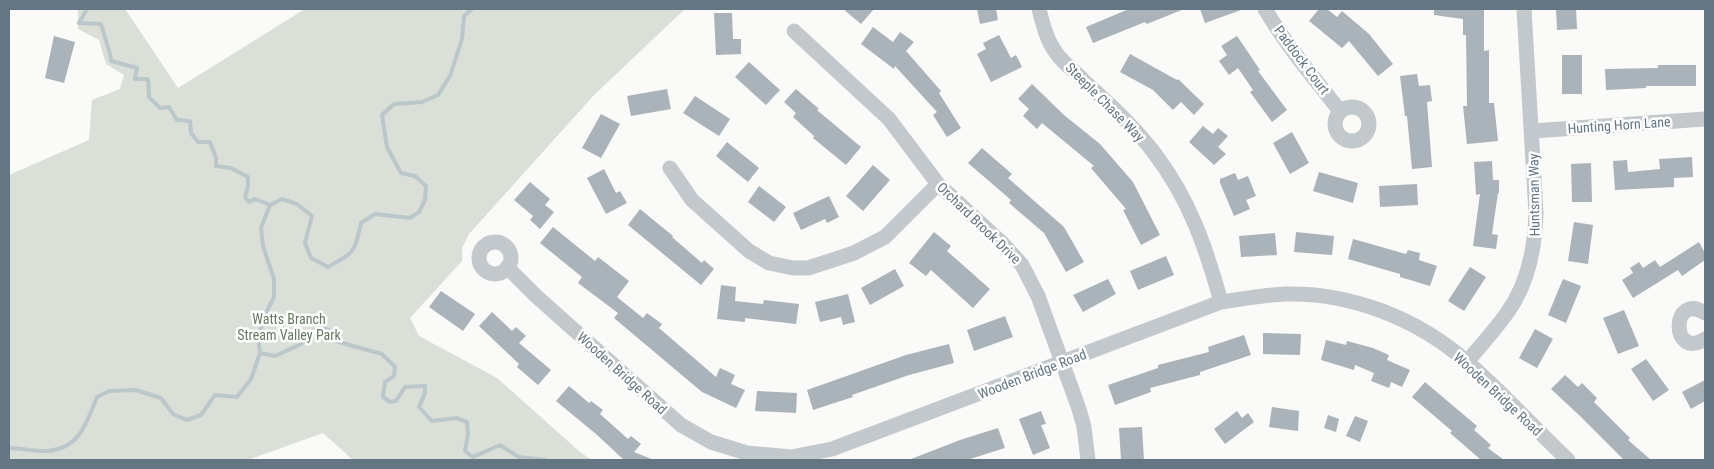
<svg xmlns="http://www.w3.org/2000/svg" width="1714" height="469" font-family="'Roboto Condensed',sans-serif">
	<rect width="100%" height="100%" fill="#fafaf8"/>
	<path fill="#dadfd7" d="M78,9H125L178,88L305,9H685L594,95L469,234L462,248V261L410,318L419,336L497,378L580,452L592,460H353L323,433L248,460H9V175L89,140L92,100L120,89L124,75L106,64L99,40L78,29Z"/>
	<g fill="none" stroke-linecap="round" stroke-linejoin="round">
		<path stroke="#bbc7cb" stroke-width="4" d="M87,9L79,23L101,24L110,54L111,61L137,68L135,79H148L149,97L160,108L169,107L177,120L190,121L191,133L198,142H210L216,158V166L231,168L248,177V187L245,197L249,202L255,199L270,205
			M260,353L275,356L301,344L320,325L331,332L335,341L382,354L395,367L394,376L385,382L383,397L390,402L396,401L405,387L425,386V393L419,407L432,421L456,418L467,422L468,434L465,451L473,457L500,445L519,457L545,460
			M9,448C22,448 36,452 48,451C80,448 87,422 97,397L109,391L136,390L161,398L173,414L187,420L201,415L215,395L237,397L251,379L260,353L258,338L266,313L274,297V279L263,246L261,228L270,205L282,199L297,204L312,216L305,243L311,258L328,267C355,252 354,253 361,223L375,214L410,218L419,212L425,200L426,186L415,176L401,173L387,147L382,115L394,104L422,102L438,95L450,76L462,39L464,16L472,9"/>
	</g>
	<path fill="#aab3b9" d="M843,9H874L861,24Z
		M977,9H996L998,20L980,24Z
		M1129,9H1184L1147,24L1145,22L1093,43L1086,27Z
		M1200,9H1241V10L1205,23Z
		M1319,9H1327L1337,17L1342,11L1369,34L1393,64L1378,76L1349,41L1342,48L1309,21Z
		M1434,9H1484V51L1489,50V103H1494L1498,141L1467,144L1463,106H1467L1466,35H1463V19L1434,15Z
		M1556,9H1576L1577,29L1557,30Z
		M714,13H732L733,39H741V54L716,55Z
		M873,27L893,42L900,32L914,42L906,51L941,91L939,93L961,128L947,137L933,115L937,112L895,66L894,69L861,44Z
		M999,35L1011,58L1016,55L1022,67L991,82L977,54L986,49L983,43Z
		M54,36L75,42L64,83L45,78Z
		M1237,36L1260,70L1258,71L1287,110L1272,122L1250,92L1253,90L1238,68L1229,75L1219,61L1227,55L1221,46Z
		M1130,54L1177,80L1178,79L1204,104L1194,115L1181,102L1173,110L1153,90L1120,72Z
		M1562,55H1582V94H1562Z
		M749,62L780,90L766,105L735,77Z
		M1658,65H1696V86H1646V88L1606,90L1605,69L1658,68Z
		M1417,74L1419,86L1430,85L1432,101L1427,102L1432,167L1412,169L1407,116H1405L1400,76Z
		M1032,84L1064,115L1100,144L1133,182L1160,235L1141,245L1123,210L1126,209L1091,168L1094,166L1042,123L1037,129L1023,116L1029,109L1018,99Z
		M667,89L671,109L631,116L627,96Z
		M796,89L819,109L817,110L861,147L846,165L813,138L814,136L793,117L796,113L784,102Z
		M695,96L730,119L719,136L683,113Z
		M601,114L620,124L601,158L582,148Z
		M1203,126L1213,134L1218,128L1228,136L1218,147L1226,154L1214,165L1189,142Z
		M1292,132L1309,163L1290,174L1273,143Z
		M727,142L759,168L748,182L716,156Z
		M982,148L1012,174L1008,178L1064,227L1084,262L1066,272L1044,233L1009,203L1011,200L968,163Z
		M1692,157L1693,177L1674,178V187L1615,190L1613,161L1627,160L1628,172L1660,169L1659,159Z
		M1492,161L1493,180H1499V193H1498L1492,234L1498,235L1496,249L1473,246L1480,194L1476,195L1474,162Z
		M1591,163L1592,202H1572L1571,164Z
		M873,165L890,180L863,211L846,196Z
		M604,169L616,193L620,191L627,203L606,214L587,178Z
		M1319,172L1358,183L1353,203L1313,191Z
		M1235,173L1238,180L1248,176L1256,196L1246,200L1250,209L1234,216L1220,183V179Z
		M530,182L550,199L545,205L554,212L540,229L530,220L533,216L514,200Z
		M1417,184L1418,205L1380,207L1379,186Z
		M759,186L786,207L774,222L748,202Z
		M829,196L839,217L827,223L825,219L801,230L793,213Z
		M640,209L673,236L672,237L702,263L704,260L714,269L701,285L628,225Z
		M1574,222L1593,225L1588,264L1568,261Z
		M553,227L595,261L598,257L629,281L617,297L643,318L647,313L662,324L659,328L716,377L720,368L735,375L731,384L745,390L736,408L702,392L614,318L618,313L578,283L582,277L540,243Z
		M934,232L951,246L947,251L990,289L973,308L931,270L926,276L909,263Z
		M1296,232L1334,236L1332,255L1294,252Z
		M1275,233L1277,255L1241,257L1239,236Z
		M1353,239L1406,254L1408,250L1420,253L1419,260L1437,266L1430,286L1400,277V274L1348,259Z
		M1699,242L1705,253V260L1682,276L1678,270L1633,298L1622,280L1633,273L1630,268L1639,262L1643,268L1655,260L1660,267Z
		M1166,256L1174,275L1138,290L1130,271Z
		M1470,267L1486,277L1464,311L1448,301Z
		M895,269L904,286L870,305L861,288Z
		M1108,279L1116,294L1083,312L1073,295Z
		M1563,279L1581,286L1566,323L1548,315Z
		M721,285L736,287L735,301L763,304L764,300L799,304L796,324L745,318V322L717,319Z
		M441,291L475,314L463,331L429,307Z
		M848,294L855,322L843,325L841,317L820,322L815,302Z
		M1624,310L1639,346L1618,354L1603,318Z
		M492,312L512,331L516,327L526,336L519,343L551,370L538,385L517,367L519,364L479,326Z
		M1005,316L1013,337L974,351L967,330Z
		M1535,329L1553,339L1537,368L1519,358Z
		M1263,333L1301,334L1300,355L1263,354Z
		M1244,335L1251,355L1200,372V375L1150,388L1151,392L1115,405L1108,385L1158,368V365L1209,352L1208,347Z
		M1326,340L1346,345L1347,341L1373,348L1389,355L1387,360L1410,370L1402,387L1391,382L1389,388L1371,381L1374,373L1355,365L1354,370L1321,360Z
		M949,344L954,363L909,375L852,395L853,397L813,410L807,390L906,355Z
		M1646,359L1669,390L1653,401L1631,369Z
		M1565,375L1578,387L1582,383L1597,398L1594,402L1630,438L1628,440L1651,460H1624L1580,416L1551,389Z
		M1705,380V401L1691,409L1682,392Z
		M1425,382L1477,426L1474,430L1491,445L1488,448L1504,460H1481L1450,433L1452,431L1412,397Z
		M569,386L589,403L591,401L603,410L600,414L628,439L631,436L641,444L634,452L654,460H624L596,434L556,401Z
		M757,391L797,393L796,413L755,411Z
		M1272,407L1299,411L1298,431L1269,427Z
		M1041,411L1046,424L1041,425L1050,448L1033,455L1019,419Z
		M1237,411L1242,418L1248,413L1254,422L1225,444L1214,429Z
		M1328,415L1339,419L1336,432L1324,428Z
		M1355,416L1368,421L1360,442L1346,436Z
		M1142,427L1144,460H1121L1119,428Z
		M998,428L1005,448L967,460H911V459L960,440Z"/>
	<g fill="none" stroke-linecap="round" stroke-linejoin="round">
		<path stroke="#c3c8cc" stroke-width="15" d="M1039,9C1043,25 1047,41 1057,54C1064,64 1076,72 1084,81C1109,104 1135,127 1155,154C1190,200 1206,248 1221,302
			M1265,9C1286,45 1314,78 1340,111
			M794,31L889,119L938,184L1003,244L1022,265L1038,296L1079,409L1084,427L1088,460
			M1335 124a17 17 0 1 1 34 0a17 17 0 1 1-34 0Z
			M1532,131L1705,119
			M670,168L692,200L749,251L769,263L793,268H808L854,253L885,237L938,184
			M479 258a16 16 0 1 1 32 0a16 16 0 1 1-32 0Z
			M507,267L536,296L681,425L711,442L747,453L791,457L832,449L1221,302C1243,299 1264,295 1285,294C1351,292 1418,319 1467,362C1502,392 1534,428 1568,460
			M1705,313C1671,291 1670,361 1705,339
			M1467,362C1480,346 1495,330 1507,313C1528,284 1535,248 1536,213L1524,9"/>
	</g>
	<g text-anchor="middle" stroke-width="5" stroke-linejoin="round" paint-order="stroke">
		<g font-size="14" fill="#657683" stroke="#fff">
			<text transform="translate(1302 60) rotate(53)" y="5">Paddock Court</text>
			<text transform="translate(1105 102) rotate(45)" y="5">Steeple Chase Way</text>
			<text transform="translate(1619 125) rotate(-4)" y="5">Hunting Horn Lane</text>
			<text transform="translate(1534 195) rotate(-91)" y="5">Huntsman Way</text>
			<text transform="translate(979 223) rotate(44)" y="5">Orchard Brook Drive</text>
			<text transform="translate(622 373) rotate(42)" y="5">Wooden Bridge Road</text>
			<text transform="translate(1032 374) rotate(-21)" y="5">Wooden Bridge Road</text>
			<text transform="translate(1498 394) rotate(43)" y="5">Wooden Bridge Road</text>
		</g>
		<g font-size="14" fill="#687a64" stroke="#fff">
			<text x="289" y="324">Watts Branch<tspan x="289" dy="16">Stream Valley Park</tspan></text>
		</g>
	</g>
	<rect width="1714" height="469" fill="none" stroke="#657683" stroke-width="20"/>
</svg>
